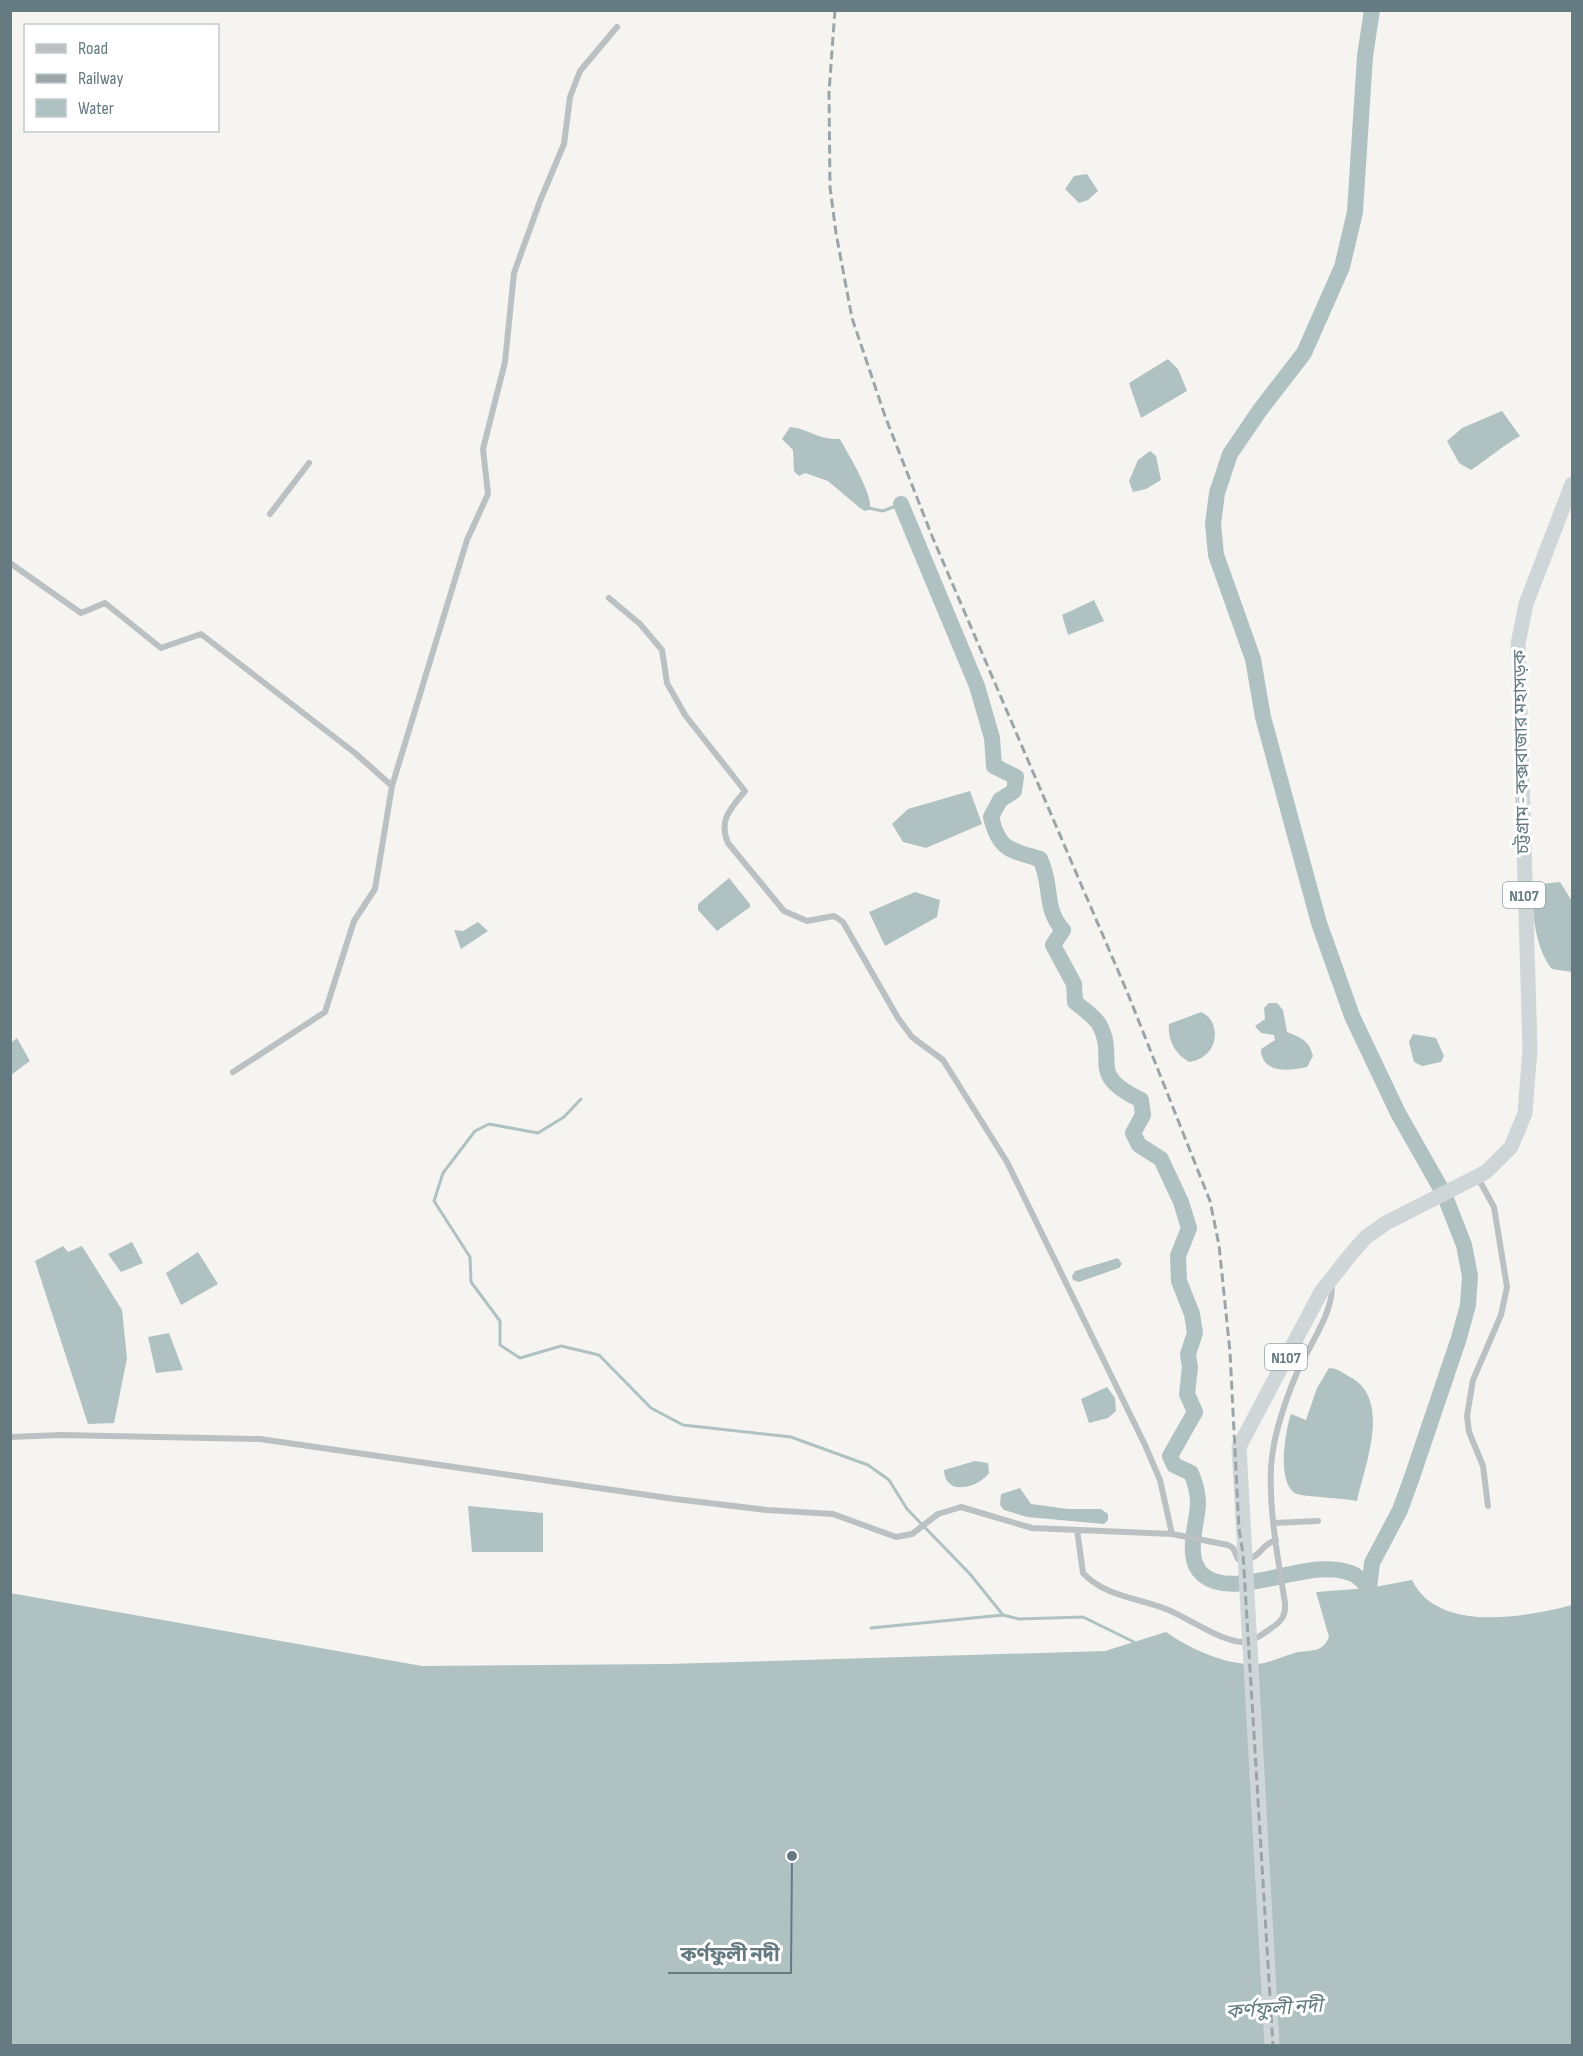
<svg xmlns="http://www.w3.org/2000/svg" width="1583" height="2056" font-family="'Sofia Sans Condensed','Noto Sans Bengali',sans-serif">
	<rect width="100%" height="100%" fill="#f5f4f1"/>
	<path fill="#b0c1c2" d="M1087,174L1098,191L1088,200L1079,203L1065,189L1074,176Z
		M1168,359L1178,369L1187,391L1141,418L1129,383Z
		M1502,411L1520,436C1502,446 1488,459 1471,470L1459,463L1447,441L1462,428Z
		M790,427C810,429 817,440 840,439C848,454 873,494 870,509L865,511L860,508L828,481L805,473L799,476L794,471L793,450L782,439Z
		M1150,451L1156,456L1161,480L1146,489L1133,492L1129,481L1138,460Z
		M1094,600L1104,621L1068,635L1062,615Z
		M970,791L982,824L926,848L903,842L892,824L908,809Z
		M729,878L750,904V907L717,931L698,910V904Z
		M1560,882L1572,901V972L1552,969C1537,951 1531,914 1533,891L1541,884Z
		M915,892L940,900L937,917L885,946L869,912Z
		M478,922L488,931L461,949L454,930L463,931Z
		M1269,1003H1277L1283,1010L1287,1032C1301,1038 1309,1040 1313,1056L1307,1067C1290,1071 1261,1074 1261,1049L1275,1040L1274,1035L1261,1033L1255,1026L1265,1019L1264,1008Z
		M1201,1012C1222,1021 1220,1057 1190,1062C1176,1056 1167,1039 1169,1024Z
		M1413,1034L1436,1038L1444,1056L1441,1062L1422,1066L1414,1062L1409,1042Z
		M17,1038L30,1061L11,1075V1043Z
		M132,1242L143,1263L121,1272L108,1254Z
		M63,1246L68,1252L82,1246L122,1310L127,1358L114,1423L88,1424L35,1261Z
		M198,1252L218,1284L181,1305L166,1273Z
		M1118,1258L1122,1264L1119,1268L1079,1282L1073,1280L1072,1276L1075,1271Z
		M169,1333L183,1370L156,1373L148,1337Z
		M1329,1368C1337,1368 1343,1373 1350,1377C1392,1399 1365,1464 1357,1501C1343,1498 1306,1497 1297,1494C1276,1485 1285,1431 1291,1414L1306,1420L1317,1388Z
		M1107,1387L1115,1398L1116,1411L1108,1418L1089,1423L1081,1399Z
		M975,1461L988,1463L989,1473C978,1488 945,1497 944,1470Z
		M1020,1488L1031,1504L1068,1509H1101L1108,1514V1520L1104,1524L1027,1517L1004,1510L1000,1505L1001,1494Z
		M468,1506L543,1513V1552H472Z
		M1412,1580C1438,1634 1526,1617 1572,1605V2045H11L10,1593L422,1666L668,1664L1105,1651L1166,1632C1190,1649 1227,1666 1258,1664C1271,1663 1285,1655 1298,1652C1313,1650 1323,1652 1329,1637L1316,1592L1369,1588Z"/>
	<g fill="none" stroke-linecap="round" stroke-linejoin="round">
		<path stroke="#b0c1c2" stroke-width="3" d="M868,508L883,511L901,504
			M581,1099L564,1117L538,1133L489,1124L475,1131L443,1173L434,1201L470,1257L471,1282L500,1321V1345L520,1358L561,1346L599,1355L651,1408L683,1425L791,1437L868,1465L889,1480L907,1509L970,1574L1003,1615L1019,1619L1083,1617L1134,1642
			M871,1628L1003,1615"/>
		<path stroke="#b0c1c2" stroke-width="16" d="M1372,10L1365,56L1355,212L1342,267L1304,353L1260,410L1230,454L1217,493L1213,524L1216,555L1253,659L1263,717L1319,923L1352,1016L1398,1113L1444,1194L1464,1245L1470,1276L1468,1305L1459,1338L1411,1480L1400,1510L1372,1563L1369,1588L1373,1610
			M901,504L977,686L992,738L994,766L1016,777L1014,791L1000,800L991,817C999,851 1011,850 1040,859C1053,885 1043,908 1063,930L1053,945L1074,984L1075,1002C1082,1008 1094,1016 1099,1024C1119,1061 1085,1073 1141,1100L1143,1115L1133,1133L1139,1145L1161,1159L1181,1202L1189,1228L1178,1256L1179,1281L1192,1314L1195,1333L1188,1354L1190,1367L1187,1394L1195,1412L1170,1456L1174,1465L1191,1473C1196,1484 1198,1493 1198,1504C1197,1525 1184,1559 1203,1575C1237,1603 1313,1553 1355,1575C1360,1578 1365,1584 1369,1588"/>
		<path stroke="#bbc1c3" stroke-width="6" d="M270,514L309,463
			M10,563L81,613L105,603L161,648L201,634L355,753L392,786
			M609,598L640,624L662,650L667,683L685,715L745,791C731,808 718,820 728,843L784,911L807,921L834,916L843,922L898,1018L912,1037L943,1060L1007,1162L1145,1445L1160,1480L1172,1534L1228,1545L1233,1548L1238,1559C1263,1561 1257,1546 1276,1540
			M233,1072L325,1012L354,921L375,889L392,786L467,540L488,494L483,449L505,362L514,273L540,201L564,144L570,97L580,71L617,27
			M1478,1178L1494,1207L1507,1287L1501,1315L1473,1380L1467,1416L1469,1432L1483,1466L1488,1506
			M10,1437L61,1435L260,1439L675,1499L767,1510L833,1514L896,1537L912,1534L938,1514L961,1507L1032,1528L1172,1534
			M1274,1523L1318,1521
			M1077,1530L1083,1573C1104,1596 1138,1598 1166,1609C1187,1617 1224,1644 1246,1642C1254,1641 1264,1633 1270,1629C1281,1622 1286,1616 1285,1603C1278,1559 1269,1512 1271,1467C1273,1435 1284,1404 1296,1375C1306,1350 1337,1308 1331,1283"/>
		<path stroke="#cfd6d7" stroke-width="15" d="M1272,2046L1239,1447L1321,1292L1351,1254L1366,1237L1386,1223L1486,1172L1511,1147L1525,1113L1530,1049L1518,644L1526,604L1572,484"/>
		<path stroke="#9ba5a8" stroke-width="3" stroke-dasharray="9 4.5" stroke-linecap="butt" d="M835,10L829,92L830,187L836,233L852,318L885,416L932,536L1128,994L1210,1201L1219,1245L1230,1352L1239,1529L1243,1554L1273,2046"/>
	</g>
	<g text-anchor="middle" stroke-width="6" stroke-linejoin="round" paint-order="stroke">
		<g fill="#fff" stroke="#93a2a7" stroke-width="1.5">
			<rect x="1503" y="882" width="42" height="26" rx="4.5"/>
			<rect x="1265" y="1344" width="42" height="26" rx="4.5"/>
		</g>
		<g font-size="16" font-weight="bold" fill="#657a81">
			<text x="1524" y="901">N107</text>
			<text x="1286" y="1363">N107</text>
		</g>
		<g font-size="18" fill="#657a81" stroke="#fff">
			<text transform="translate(1521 752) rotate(-91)" y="6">চট্টগ্রাম - কক্সবাজার মহাসড়ক</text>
		</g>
		<g font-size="20" font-style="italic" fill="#617b7e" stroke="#fff">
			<text transform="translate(1274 2008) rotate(-4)" y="7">কর্ণফুলী নদী</text>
		</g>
	</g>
	<path fill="none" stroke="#657a81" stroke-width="2" d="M792 1856L791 1973H668"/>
	<circle fill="#657a81" stroke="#fff" stroke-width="2" cx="792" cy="1856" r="6"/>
	<g font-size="20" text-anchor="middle" font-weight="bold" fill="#657a81" stroke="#fff" stroke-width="6" stroke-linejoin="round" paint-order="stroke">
		<text x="730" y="1961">কর্ণফুলী নদী</text>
	</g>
	<rect width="1583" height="2056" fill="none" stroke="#657a81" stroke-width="24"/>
	<rect x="24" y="24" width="195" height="108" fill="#ffffff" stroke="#c1cacd" stroke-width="1.5"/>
	<rect x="36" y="44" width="30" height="9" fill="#bbc1c3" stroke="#c1cacd" stroke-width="1.5"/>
	<text x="78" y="54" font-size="18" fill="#657a81">Road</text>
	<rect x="36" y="74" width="30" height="9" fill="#9ba5a8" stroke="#c1cacd" stroke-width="1.5"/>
	<text x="78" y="84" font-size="18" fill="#657a81">Railway</text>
	<rect x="36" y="99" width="30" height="18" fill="#b0c1c2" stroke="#c1cacd" stroke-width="1.5"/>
	<text x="78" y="114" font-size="18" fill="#657a81">Water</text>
</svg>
